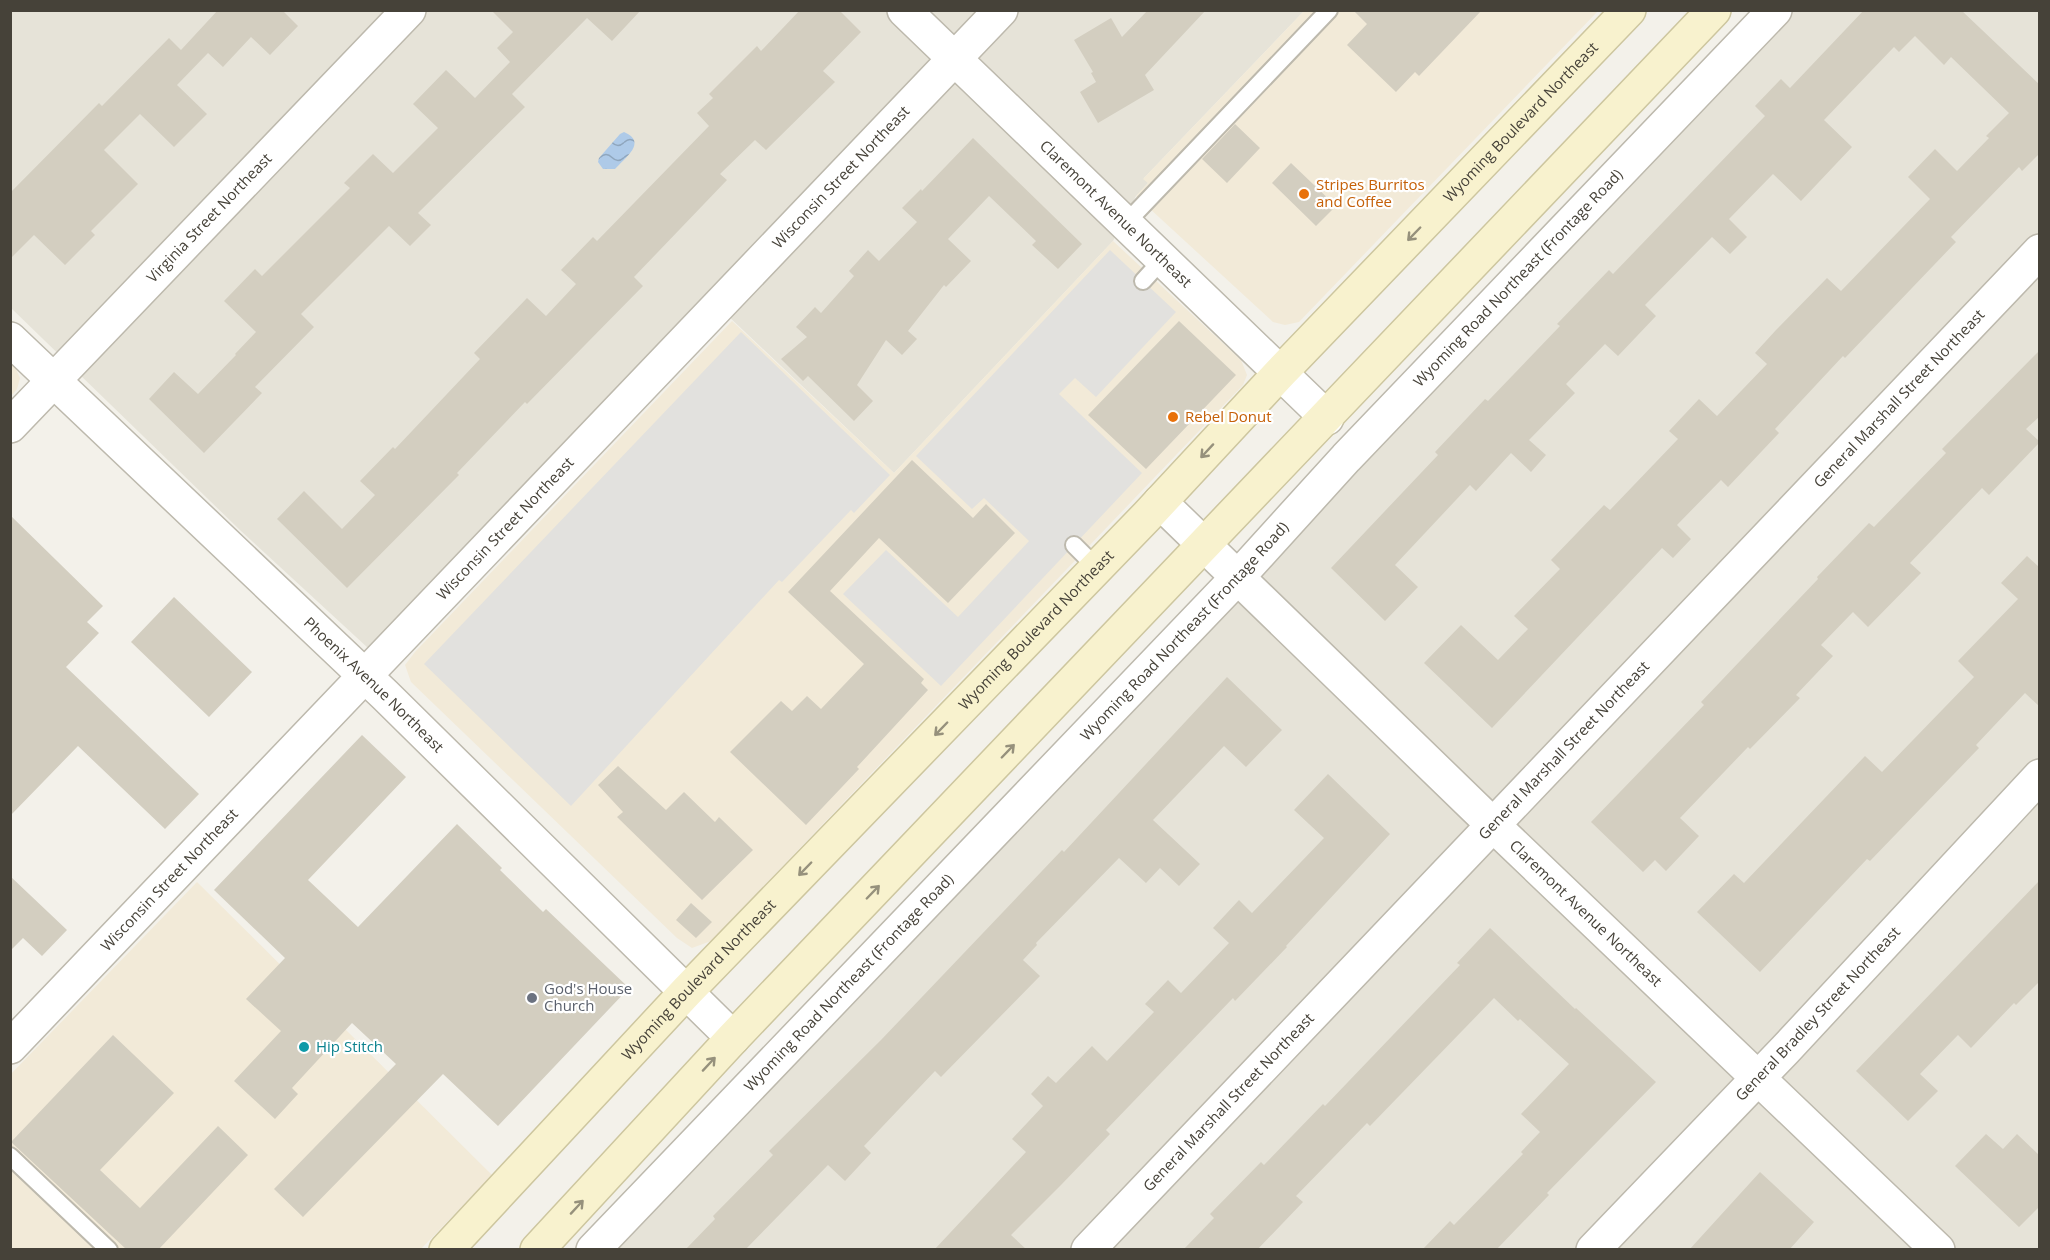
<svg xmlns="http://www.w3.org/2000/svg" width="2050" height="1260" font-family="'Open Sans',sans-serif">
	<defs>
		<pattern id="water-waves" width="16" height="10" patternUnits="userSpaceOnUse" patternTransform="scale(1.5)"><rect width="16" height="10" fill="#aecae8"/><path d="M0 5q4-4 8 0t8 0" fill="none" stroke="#8fa6bd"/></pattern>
	</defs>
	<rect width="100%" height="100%" fill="#f3f1ea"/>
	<path fill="#e6e3d8" d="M10,11H1304L1144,178L1148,183L1136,196L1113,241L894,473L705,294L368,648L241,531L11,308Z
		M1751,11H2039V1249L581,1250L1122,680Z"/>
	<path fill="#f2ead8" d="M1304,11H1598L1299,322L1285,325L1273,322L1136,196L1148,183L1143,179Z
		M1113,241L1241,360L1247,375L1243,385L711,941L692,948L677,938L411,682L405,665L415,652L732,321L894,473Z
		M10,363L15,367L20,378L17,389L11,396Z
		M197,882L492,1175L421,1249H11L10,1075Z"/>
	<path fill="#e2e1de" d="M1110,250L1176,312L1096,397L1075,378L1059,394L1142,473L941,686L843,594L886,550L958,617L1029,541L984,498L972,509L916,456Z
		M741,332L890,475L854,513L851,510L782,582L779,580L571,806L424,664Z"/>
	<path fill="url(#water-waves)" d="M624,132C648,142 625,158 615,169H603L598,162L599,158L620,134Z"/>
	<path fill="#d3cec0" d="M218,10H282L298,26L270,55L251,37L223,67L208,53L177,85L207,114L174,147L140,114L104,150L138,184L91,231L95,235L65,265L34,235L10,259V193L99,103L102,106L169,38L181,50Z
		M491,10H641L612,41L587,18L512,94L525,107L418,213L431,225L410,246L389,226L301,314L314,327L255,387L262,393L204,453L149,399L174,372L198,394L236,355L235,354L256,332L224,301L255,269L262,276L350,188L344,183L373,154L393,173L438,128L413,104L446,70L475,98L510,62L497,48L513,32Z
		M800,10H839L861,32L823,71L835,82L766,150L755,140L720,174L727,180L634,277L643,286L527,404L525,402L457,473L459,475L347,588L277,519L304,491L342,529L375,495L360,481L393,447L395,449L480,359L474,353L527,298L546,316L576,284L561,270L593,237L597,241L709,126L697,113L713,98L709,94L757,46L761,51Z
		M1148,10H1206L1145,75L1154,90L1098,123L1080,92L1096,82L1091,73L1093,72L1074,40L1111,18L1122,37Z
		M1353,10H1482L1419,76L1415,72L1396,92L1347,45L1367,24Z
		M1864,10H1961L2040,85V153L2022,171L2019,167L1951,237L1956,242L1845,358L1843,356L1775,429L1779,433L1728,487L1721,480L1677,525L1691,539L1673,558L1662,548L1492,728L1424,663L1461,625L1498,660L1528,629L1514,616L1560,569L1551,560L1604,505L1610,510L1678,439L1669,431L1699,399L1717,416L1767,364L1755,353L1776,330L1827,278L1841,291L1930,199L1908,177L1935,149L1957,171L1989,138L1986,136L2009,113L1951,57L1944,65L1915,36L1899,52L1894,47L1824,120L1852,147L1801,201L1773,174L1729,219L1747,237L1730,254L1712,237L1645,305L1656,316L1618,356L1605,344L1566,384L1575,393L1529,440L1546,455L1531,472L1511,453L1476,491L1470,485L1395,565L1418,587L1385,621L1331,568L1438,455L1435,452L1485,399L1488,401L1560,326L1557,324L1609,270L1613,274L1765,116L1755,106L1781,79L1790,88Z
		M1235,124L1260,148L1227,183L1202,159Z
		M973,138L1082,244L1058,269L1032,245L1036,241L989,196L948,239L971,261L946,287L944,285L908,331L917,339L902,355L886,340L857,385L873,401L854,421L808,376L803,381L781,359L807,337L796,327L815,307L821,313L854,276L849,271L868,250L879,261L917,222L902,208L921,189L922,191Z
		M1291,163L1336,206L1316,226L1272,183Z
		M1179,321L1236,375L1146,469L1088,415Z
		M2040,350V416L2026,429L2040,442L1989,495L1982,488L1910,563L1921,573L1868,627L1853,612L1821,645L1833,656L1796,695L1800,698L1750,749L1748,747L1680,818L1699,836L1666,871L1655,860L1643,872L1591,822L1704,705L1701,702L1818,579L1817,577L1869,523L1874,527L1946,453L1942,449Z
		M912,460L973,518L986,504L1015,533L948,603L879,538L830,591L924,679L921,683L928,690L857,767L859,769L806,825L730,752L781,701L792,711L807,696L821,709L864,664L788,592Z
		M10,515L103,606L87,622L99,633L66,667L199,794L165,829L78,746L10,816Z
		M2027,556L2040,568V707L2025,693L1976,745L1979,748L1870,861L1867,859L1760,972L1697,912L1734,874L1744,883L1865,756L1882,772L1974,677L1958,661L2018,599L2001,583Z
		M174,597L252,672L209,717L131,642Z
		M1227,677L1282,730L1246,767L1224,746L1153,820L1200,864L1179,886L1160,868L1146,883L1119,858L1036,943L1037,945L1023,960L1040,976L941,1077L935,1071L864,1146L871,1153L845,1181L828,1165L745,1250H685L715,1219L713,1216L773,1155L769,1151L881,1040L1062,850L1064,852Z
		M362,735L406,777L308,880L358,927L457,824L502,868L500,870L543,912L546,909L629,988L498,1126L443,1074L303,1217L274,1189L396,1064L352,1023L292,1088L298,1094L275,1119L234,1081L281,1031L246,999L285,958L214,890Z
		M618,766L666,810L684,792L715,822L719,817L753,850L702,900L617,817L623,812L598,785Z
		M1328,774L1390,834L1286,946L1287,947L1235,1001L1233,998L1106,1130L1110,1134L1061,1185L1011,1235L1027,1250H934L1026,1152L1012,1139L1043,1106L1031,1094L1048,1076L1056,1083L1092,1046L1107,1061L1154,1012L1145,1004L1168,980L1181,993L1229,943L1213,928L1239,900L1252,913L1324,838L1294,810Z
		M10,876L67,930L42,956L23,938L10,951Z
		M2040,880V981L2016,1005L2014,1003L1971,1048L1958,1035L1920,1074L1938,1091L1908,1121L1856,1071Z
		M691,903L712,922L696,938L676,920Z
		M1490,928L1575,1009L1576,1008L1656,1082L1547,1193L1549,1195L1496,1250H1422L1450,1221L1454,1225L1523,1154L1521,1152L1540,1132L1521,1114L1569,1064L1520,1019L1518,1021L1494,998L1370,1126L1367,1123L1296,1196L1303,1202L1257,1250H1183L1214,1218L1210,1214L1261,1162L1264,1165L1323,1104L1325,1106L1460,965L1457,963Z
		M113,1035L174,1093L100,1170L140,1208L218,1126L248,1155L158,1250H127L11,1142Z
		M1986,1134L2003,1149L2017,1134L2040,1156V1206L2019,1227L1955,1166Z
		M1760,1172L1814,1222L1789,1250H1689Z"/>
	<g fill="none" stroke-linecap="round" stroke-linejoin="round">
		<defs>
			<path id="lane" d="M1125,224L1329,10
				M1143,281L1162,260
				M1074,545L1097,568
				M10,1156L109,1250"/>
			<g id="street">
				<path id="s1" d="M904,10L1327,418"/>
				<path id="s2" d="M10,339L385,695L733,1038"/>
				<path id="s3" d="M10,426L409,10"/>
				<path id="s4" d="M1160,502L1492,824L1938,1250"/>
				<path id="s5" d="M10,1047L1001,10"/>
				<path id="s6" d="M593,1250L1237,578L1346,458L1775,10"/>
				<path id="s7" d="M1088,1250L2040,251"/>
				<path id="s8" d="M1593,1250L1785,1050L2040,776"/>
			</g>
			<g id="secondary">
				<path id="s9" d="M446,1250L687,991L1147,516L1280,373L1629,10"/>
				<path d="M537,1250L733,1038L1714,10"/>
			</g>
		</defs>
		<use href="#lane" stroke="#bdb9ad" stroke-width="20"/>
		<use href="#street" stroke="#bdb9ad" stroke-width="36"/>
		<use href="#secondary" stroke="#cdc69f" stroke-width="36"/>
		<use href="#lane" stroke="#fff" stroke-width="16"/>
		<use href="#street" stroke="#fff" stroke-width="33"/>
		<use href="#secondary" stroke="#f8f2ce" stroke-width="33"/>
	</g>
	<defs><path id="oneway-shaft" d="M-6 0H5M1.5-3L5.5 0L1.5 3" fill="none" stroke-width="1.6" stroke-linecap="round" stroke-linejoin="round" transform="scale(1.5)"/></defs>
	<g stroke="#96917c">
		<use href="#oneway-shaft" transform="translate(1414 234) rotate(134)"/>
		<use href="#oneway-shaft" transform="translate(1207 451) rotate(133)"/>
		<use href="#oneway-shaft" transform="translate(941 729) rotate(134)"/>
		<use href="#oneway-shaft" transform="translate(1008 751) rotate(-46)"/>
		<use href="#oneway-shaft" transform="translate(805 869) rotate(134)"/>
		<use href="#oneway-shaft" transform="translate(873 892) rotate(-46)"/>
		<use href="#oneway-shaft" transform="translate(709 1064) rotate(-47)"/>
		<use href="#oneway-shaft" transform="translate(577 1207) rotate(-47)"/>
	</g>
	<g fill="#e8710a" stroke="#fff" stroke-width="2">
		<circle cx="1304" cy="194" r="6"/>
		<circle cx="1173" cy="417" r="6"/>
	</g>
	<circle fill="#6b7280" stroke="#fff" stroke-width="2" cx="532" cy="998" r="6"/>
	<circle fill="#0f9aa8" stroke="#fff" stroke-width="2" cx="304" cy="1047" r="6"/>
	<g text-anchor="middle" stroke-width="4.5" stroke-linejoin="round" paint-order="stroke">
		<g font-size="15" fill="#464239" stroke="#fff">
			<text dy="5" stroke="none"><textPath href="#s9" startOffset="1558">Wyoming Boulevard Northeast</textPath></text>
			<text dy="5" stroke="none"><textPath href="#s5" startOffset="1203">Wisconsin Street Northeast</textPath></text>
			<text dy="5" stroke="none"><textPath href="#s1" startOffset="294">Claremont Avenue Northeast</textPath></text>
			<text dy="5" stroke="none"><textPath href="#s3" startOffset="288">Virginia Street Northeast</textPath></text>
			<text dy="5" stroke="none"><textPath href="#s6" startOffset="1342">Wyoming Road Northeast (Frontage Road)</textPath></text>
			<text dy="5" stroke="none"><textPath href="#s7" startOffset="1176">General Marshall Street Northeast</textPath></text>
			<text dy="5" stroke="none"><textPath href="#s5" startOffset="717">Wisconsin Street Northeast</textPath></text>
			<text dy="5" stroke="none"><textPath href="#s9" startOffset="856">Wyoming Boulevard Northeast</textPath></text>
			<text dy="5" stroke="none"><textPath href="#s6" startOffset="856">Wyoming Road Northeast (Frontage Road)</textPath></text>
			<text dy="5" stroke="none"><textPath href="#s2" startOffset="502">Phoenix Avenue Northeast</textPath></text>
			<text dy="5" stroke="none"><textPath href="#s7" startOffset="690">General Marshall Street Northeast</textPath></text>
			<text dy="5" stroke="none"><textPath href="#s5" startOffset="231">Wisconsin Street Northeast</textPath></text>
			<text dy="5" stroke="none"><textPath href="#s4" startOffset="592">Claremont Avenue Northeast</textPath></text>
			<text dy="5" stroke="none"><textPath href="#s9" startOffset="370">Wyoming Boulevard Northeast</textPath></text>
			<text dy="5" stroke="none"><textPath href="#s6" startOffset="370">Wyoming Road Northeast (Frontage Road)</textPath></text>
			<text dy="5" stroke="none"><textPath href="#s8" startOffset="326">General Bradley Street Northeast</textPath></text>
			<text dy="5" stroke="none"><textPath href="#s7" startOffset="204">General Marshall Street Northeast</textPath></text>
		</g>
		<g font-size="15" fill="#c56008" stroke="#fff" text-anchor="start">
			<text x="1316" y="190">Stripes Burritos<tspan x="1316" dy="17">and Coffee</tspan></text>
			<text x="1185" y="422">Rebel Donut</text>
		</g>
		<g font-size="15" fill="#5b616d" stroke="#fff" text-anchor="start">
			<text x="544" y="994">God's House<tspan x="544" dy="17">Church</tspan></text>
		</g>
		<g font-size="15" fill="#0d838f" stroke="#fff" text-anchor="start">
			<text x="316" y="1052">Hip Stitch</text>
		</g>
	</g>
	<rect width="2050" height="1260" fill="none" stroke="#464239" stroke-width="24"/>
</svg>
